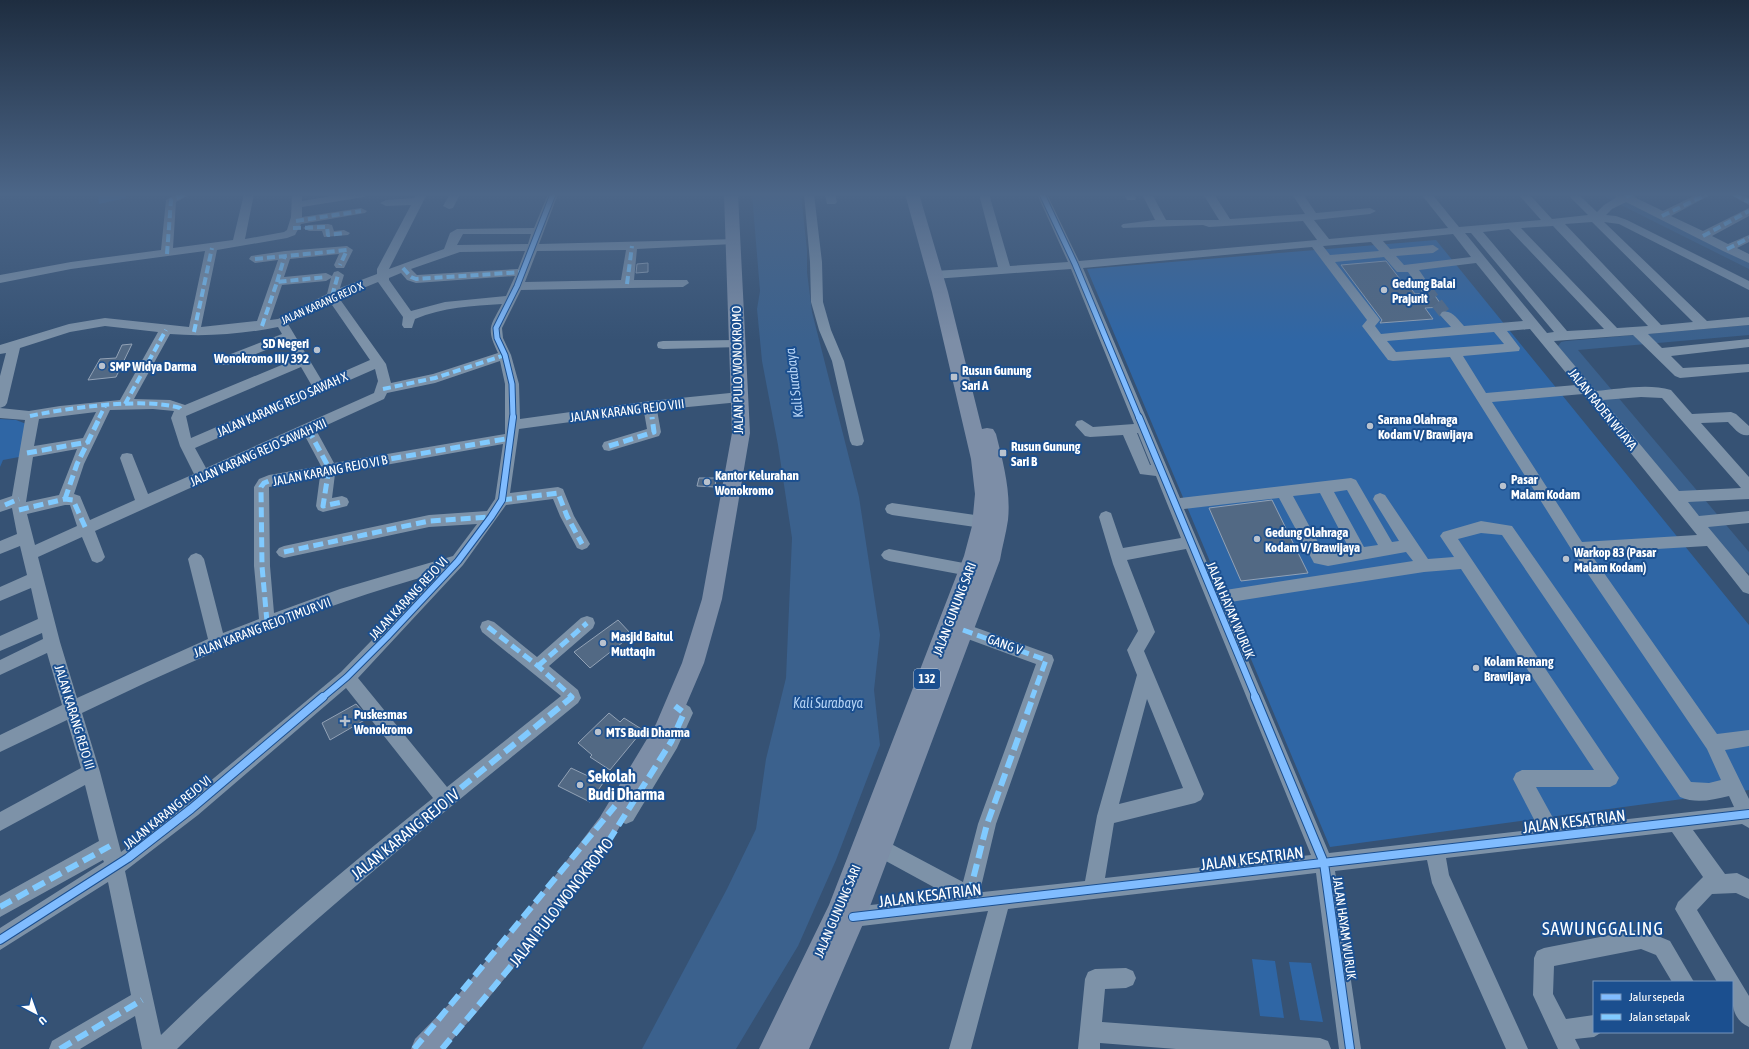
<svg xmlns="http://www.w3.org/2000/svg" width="1749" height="1049" font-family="'Asap Condensed',sans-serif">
	<rect width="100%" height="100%" fill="#365274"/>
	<path fill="#2f66a5" d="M98,194H126V198L99,204Z
		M1436,240L1749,625V790L1330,847L1087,269Z
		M0,419L16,420L29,425L19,457L3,460L0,467Z
		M1252,959L1275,961L1284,1018L1260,1016Z
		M1289,962L1311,963L1323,1022L1300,1020Z"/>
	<path fill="#3b618d" d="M752,194H801L807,250V272L812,312L859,497L880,635L874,690L880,745L836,860L798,946L736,1049H642L727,889L756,829L766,759L786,678L792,538L778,445L762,361L757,309L760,291Z"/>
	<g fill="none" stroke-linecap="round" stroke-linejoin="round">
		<path fill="#3b618d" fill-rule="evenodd" d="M1603,194H1620L1749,259V269L1605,197Z
			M1749,325V335L1578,350L1749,552V573L1742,570L1558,346L1561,342L1566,341Z"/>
	</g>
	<path fill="#526984" stroke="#92a2b6" d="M1386,261L1403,283H1407L1415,294L1433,293L1443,307L1425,308L1433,319L1380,323L1382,320L1379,316L1341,265Z
		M648,263V272L636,273L637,264Z
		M132,344L116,377L88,380L100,359L116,358L122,345Z
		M699,478H716L715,487L697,486Z
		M1272,500L1308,573L1241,581L1209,508Z
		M618,620L632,635L590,668L574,652Z
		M356,704L368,718L330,740L322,723Z
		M609,713L620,722L624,718L643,730L610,770L590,757L592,755L578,743Z
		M571,768L603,783L590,802L558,786Z"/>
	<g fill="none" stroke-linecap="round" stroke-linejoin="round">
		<path stroke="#546c89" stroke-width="12" stroke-dasharray="12 6" stroke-linecap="butt" d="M1426,289L1446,315"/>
		<path fill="#7d92a8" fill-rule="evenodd" d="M176,194H191L176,202L173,248L233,240L244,194H254L245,239L284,232L287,230L291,217L292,194H302V201L343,194H369L364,197L302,207V217L361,208L367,211L365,213L301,224L295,235L287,238L217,250L201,327L257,321L278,260L255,263L249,259L251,256L285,251L347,246L353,250L344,268H336L334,265L339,254L290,259L284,277L326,273L332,276L334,272L338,271L344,275L340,288L377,274V269L411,205L386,206L380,203L386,200L414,198L417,194H427L389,269L444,249L450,233L457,229L534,228L548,194H558L539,244L737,239L739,241L733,244L637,249L634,280H687L689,283L683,287L521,290L502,328L503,338L511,355L519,384L520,419L650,401L740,392L745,394L747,397L745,400L740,402L657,410L661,432L659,436L609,451L604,450L602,446L604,442L647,429L644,412L519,429L510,493L558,487L563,489L574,516L590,544L587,548L582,550L577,548L560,516L553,499L506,505L463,565L358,678L447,787L561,696L482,632L480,627L482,622L488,620L494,622L537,657L581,618L587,616L593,618L595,623L593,628L549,666L578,690L581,698L578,703C441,815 303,924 177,1049H142L135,1016L80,1049H49L52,1041L131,995L108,882L0,950V928L104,862L103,860L0,917V896L99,841L85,785L0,831V812L81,768L67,720L0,752V735L62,705L47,653L0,675V660L43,639L42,633L0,651V636L38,619L31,588L0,601V587L27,575L20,546L0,554V541L17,534L12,508L0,512V500L12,496L25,420L0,418V408L29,411L60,406L120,400L158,332L105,326L70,332L20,348L7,403L5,406L0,408V376L6,353L0,354V345L69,324L105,318L189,327L205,251L71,269L0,283V275L71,262L161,250L166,200ZM463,234H531L528,244L457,245ZM626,250L621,280L525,282L537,251ZM525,251L518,269L417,275L411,269L460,252ZM401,273L407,280L416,283L515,276L506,296L445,302L411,311L389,280V278ZM331,278L327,294L278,319L270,320L282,285L326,281ZM378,282L403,317L402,325L404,328H412L415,319C443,307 472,306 502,304C490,327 486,328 498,353L433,374L391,383L386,364L339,298ZM330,302L370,360L322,381L288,324ZM278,327L282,334L218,359L217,362L218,365H228L286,342L296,359L185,405L170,400L134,399L170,334C205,337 244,334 278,327ZM500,361L505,384V434L334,463L316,430L384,399L387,393L435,383ZM301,367L312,386L191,438L186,416ZM375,369L378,381L374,393L206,468L195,448ZM153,409L174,411L171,418L180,446L194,474L148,494L132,454L127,453L122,454L120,458L135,500L90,520L80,496L74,494L84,464L110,410ZM96,412L83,438L34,446L39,419ZM305,436L321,466L269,475L259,479L254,487V566L259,619L223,633L204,559L201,555L196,553L191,555L188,559L208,639L77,698L60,642L38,557L82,537L92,561L97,563L102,561L105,557L95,531ZM503,444L495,499L487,511L429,515L284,546L279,548L276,552L279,556L284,558L429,527L477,524L453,556L340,589L274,613L270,566L269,487L320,476L316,506L318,510L323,512L347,506L349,502L347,498L342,496L332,498L335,474ZM77,449L59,495L26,502L33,457ZM65,505H70L77,526L35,545L27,514ZM437,573L341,672L184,803L121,852L100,772L82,713C197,657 314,607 437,573ZM346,688L433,798C339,873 247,951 161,1035L125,871L198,815Z
			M450,194H460L453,208L449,209L443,206Z
			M804,194H814L822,262L823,302L831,330L844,361L864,441L862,445L857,446L852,445L850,441L832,361L819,330L811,302L810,262Z
			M825,194H835L837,202L835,204H827Z
			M979,194H989L1010,266L1068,262L1037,194H1047L1079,261L1317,240L1303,221L1209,227L1203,225L1123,228L1121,226L1123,224L1155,220L1142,194H1152L1166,220H1219L1203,194H1214L1230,219L1305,214L1292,194H1303L1316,213L1370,208L1376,211L1370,214L1314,220L1329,239L1448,228L1421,194H1432L1459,227L1541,220L1518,194H1529L1552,219L1588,215L1567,194H1578L1597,212L1604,205L1617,197L1614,194H1636L1634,197L1663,211L1698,194H1712L1671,216L1703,231L1749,208V216L1712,236L1728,244L1749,235V242L1737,248L1749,254V263L1723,251L1626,202L1612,209L1606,215L1616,216L1627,220L1749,281V290L1619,224L1604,222L1707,321L1749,317V325L1648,334L1662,348L1749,339V347L1671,356L1683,368L1749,364V372L1680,378L1675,376L1633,335L1554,341L1596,391C1619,389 1648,383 1671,390L1692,414L1731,412L1736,414L1749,426V435C1740,437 1734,428 1728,422L1701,423L1749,477V499L1688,502L1699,516L1749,511V523L1708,527L1749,576V594L1743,592L1707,546L1590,553L1717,734L1749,730V746L1725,750L1749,799V828L1742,824L1693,830L1725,874L1737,873L1749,879V899L1736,893L1712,894L1697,910L1749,996V1027C1730,1019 1732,999 1732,982H1717L1675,909L1678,902L1703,877L1672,832L1446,858L1449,875L1528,1049H1506L1432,883L1427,860L1335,871L1361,1049H1339L1316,873L1008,909L971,1049H949L988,911L853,927L846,924L843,917L846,910L853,907L950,896L873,854L871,847L873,840L880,838L963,882L978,824L1036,664L957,635L955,630L957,625L963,623L1052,655L1054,660L996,824L980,891L983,892L1085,881L1097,816L1137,675L1127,650L1138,631L1113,564L1099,517L1101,513L1106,511L1111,513L1123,548L1181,538L1156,476L1140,474L1123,435L1090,437L1085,436L1075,425L1077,421L1082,420L1093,427L1134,424L1071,269L934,279L928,275L934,271L998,267ZM1592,222L1693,322L1661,325L1565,224ZM1553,226L1648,326L1617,328L1521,228ZM1509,229L1604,329L1567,331L1483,232ZM1465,233H1471L1554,332L1547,333ZM1453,234L1471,257L1404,265L1396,256L1433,253L1439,249L1433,245L1390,249L1383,241ZM1371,242L1379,251L1330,255L1323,246ZM1312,247L1367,320L1362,326L1388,360L1393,361L1450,357L1573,552L1707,749L1721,780L1709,783L1691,782L1512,526L1481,521L1443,532L1440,536L1454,557L1428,559L1385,495L1380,493L1375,495L1373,499L1399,541L1392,542L1356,480L1351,478L1180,498L1083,268ZM1384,257L1397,272H1408L1422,292L1426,293L1432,289L1419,270L1476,263L1523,321L1464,326C1458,320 1452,309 1442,312L1440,315L1451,327L1381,334L1375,326L1380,320L1378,317L1335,262ZM1530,329L1576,385L1486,393L1463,356L1519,351L1520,348L1507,331ZM1494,332L1504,344L1396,352L1387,341ZM1583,394L1697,535L1582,542L1492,402ZM1641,397L1662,398L1741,488L1679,491L1603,400ZM1137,433H1138L1151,465H1150ZM1347,490L1378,545L1364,547L1334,492ZM1320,493L1350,550L1324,553L1293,496ZM1279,498L1314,563L1328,566L1406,552L1413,561L1219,591L1184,509ZM1481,533L1502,535L1680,797C1696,804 1712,800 1729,796L1734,807L1558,827L1536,787H1610L1616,784L1619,778L1458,539ZM1186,549L1311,855L1105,878L1114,823L1195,803L1201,800L1204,794L1144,651L1155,632L1127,560ZM1461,569L1594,770H1522L1516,773L1513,779L1539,829L1329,853L1224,603L1424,572ZM1147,699L1183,788L1119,804Z
			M1124,194H1134L1136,198L1135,200H1127Z
			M1729,194H1742L1749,198V205Z
			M328,224L332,225L334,231L344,230L350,233L348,235L324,237L322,231H309L303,228L309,225Z
			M736,340L741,341L742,344L741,347L663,349L658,348L657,345L658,342L663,341Z
			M892,503L982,516L987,518L989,522L987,526L982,528L892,515L887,513L885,509L887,505Z
			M889,549L969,564L975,566L977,570L975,574L969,576L889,561L884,559L881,555L884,551Z
			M675,698L690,707L693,713L677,748L633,821L626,824L619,821L617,815L619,809L665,736L674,716L669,712L666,706L669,700Z
			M1641,929L1670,941L1694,982H1672L1656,955L1641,949L1554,966L1553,994L1566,1019L1594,1015V1032H1602L1594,1037L1575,1039L1580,1049H1558L1533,995L1534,958L1537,951L1544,948Z
			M1126,968L1133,971L1136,978L1133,985L1126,988L1105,989L1102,1022L1320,1038L1328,1041L1331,1049H1176L1100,1043V1049H1078L1085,979L1088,972L1095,969Z"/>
		<path fill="#7d8ea7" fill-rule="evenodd" d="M724,194H738L750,433L722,599L704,663L672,738L616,833L563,907L477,1012L444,1049H411L415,1039L459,994L545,889L600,817L656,724L682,663L702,599L732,433Z
			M905,194H919L948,292L982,429L987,428L993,429L996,434C1003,462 1011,491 1008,520C1006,534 1002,547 1000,560L866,917L809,1049H759L829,905L964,556L972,526L975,494L971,459L932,292Z"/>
		<path stroke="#80caff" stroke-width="4" stroke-dasharray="8 4" stroke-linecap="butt" d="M1734,194L1749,202
			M1626,197L1631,194
			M1662,216L1707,194
			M296,221L361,211
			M293,228L327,227L328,235L344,233
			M1703,236L1749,211
			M1727,249L1749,238
			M167,254L171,200L186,194
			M255,259L347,250L340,265
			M403,268L411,277L416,279L523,272
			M277,282L285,255
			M627,284L632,246
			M332,296L338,275
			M262,326L277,282L326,277
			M194,332L212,248
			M383,389L435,378L505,355
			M125,404L166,330
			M650,406L652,418
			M30,416C67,408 145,397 180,408L182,412
			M99,418L105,406"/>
		<path stroke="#80caff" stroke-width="5" stroke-dasharray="10 5" stroke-linecap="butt" d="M308,429L329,468L323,506L342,502
			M609,446L654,432L652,417
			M27,453L88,442
			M65,499L77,464L100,417
			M502,500L558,493L567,516L582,544
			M5,505L19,499
			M19,510L65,499L73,500L86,529
			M284,552L429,521L491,517
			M267,622L262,566L261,487L264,483L274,479L511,438
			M488,627L538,666L572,697L570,698
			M963,630L1046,660L1032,698
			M538,666L587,623"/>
		<path stroke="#80caff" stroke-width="6" stroke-dasharray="13 6" stroke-linecap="butt" d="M446,800L572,697
			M969,895L987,824L1033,697
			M0,907L110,846
			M60,1049L142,1000
			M414,1049L615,806
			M442,1049L577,887L601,853L671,742L684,713L675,706"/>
		<defs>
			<path id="cycleway-far2" d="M1042,194L1075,264L1139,418
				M513,418L512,384L505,355L497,338L496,328L517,286L553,194"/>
			<path id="cycleway-far1" d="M1139,417L1256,698
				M322,698L347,677L387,637L458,561L491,517L502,500L513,417"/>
			<path id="cycleway" d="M1255,697L1324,863L1350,1049
				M853,917L1749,814
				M0,940L128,858L191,809L323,697"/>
		</defs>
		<use href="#cycleway-far2" stroke="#1b4f8f" stroke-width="7"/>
		<use href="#cycleway-far1" stroke="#1b4f8f" stroke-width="8"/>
		<use href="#cycleway" stroke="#1b4f8f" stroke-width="10"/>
		<use href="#cycleway-far2" stroke="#80bcff" stroke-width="5"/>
		<use href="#cycleway-far1" stroke="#80bcff" stroke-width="6"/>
		<use href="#cycleway" stroke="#80bcff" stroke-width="8"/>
	</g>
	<linearGradient id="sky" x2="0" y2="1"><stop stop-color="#1e2d40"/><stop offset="0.57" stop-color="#4c6688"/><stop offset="1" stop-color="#4c6688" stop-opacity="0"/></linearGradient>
	<rect width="1749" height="341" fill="url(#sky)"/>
	<g fill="#b9c2ce" stroke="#1b4f8f" stroke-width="1.5">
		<circle cx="1384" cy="290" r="4"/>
		<circle cx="317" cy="350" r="4"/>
		<circle cx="102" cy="366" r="4"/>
		<rect x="950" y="373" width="8" height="8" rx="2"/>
		<circle cx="1370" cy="426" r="4"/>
		<rect x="999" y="449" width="8" height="8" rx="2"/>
		<circle cx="707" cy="482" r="4"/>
		<circle cx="1503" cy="486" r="4"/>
		<circle cx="1257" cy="539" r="4"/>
		<circle cx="1566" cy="559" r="4"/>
		<circle cx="603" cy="643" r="4"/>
		<circle cx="1476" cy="668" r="4"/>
		<path d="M343 715h4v4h4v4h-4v4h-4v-4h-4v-4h4z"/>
		<circle cx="598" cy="732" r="4"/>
		<circle cx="580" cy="785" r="4"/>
	</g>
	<g text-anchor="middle" stroke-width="4" stroke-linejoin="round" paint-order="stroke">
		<g font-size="11" fill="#fff" stroke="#1b4f8f">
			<text transform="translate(322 303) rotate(-24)" y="4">JALAN KARANG REJO X</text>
		</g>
		<rect fill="#1b4f8f" stroke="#bbcadd" stroke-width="1" x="914" y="669" width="26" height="20" rx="3"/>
		<g font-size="12" font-weight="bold" fill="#fff">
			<text x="927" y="683">132</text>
		</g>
		<g font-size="13" font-weight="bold" fill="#fff" stroke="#1b4f8f" text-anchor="start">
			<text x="1392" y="288">Gedung Balai<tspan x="1392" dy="15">Prajurit</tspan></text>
			<text x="309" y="348" text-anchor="end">SD Negeri<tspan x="309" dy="15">Wonokromo III/ 392</tspan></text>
			<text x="110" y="371">SMP Widya Darma</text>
			<text x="962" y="375">Rusun Gunung<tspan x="962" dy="15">Sari A</tspan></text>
			<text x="1378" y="424">Sarana Olahraga<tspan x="1378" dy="15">Kodam V/ Brawijaya</tspan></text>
			<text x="1011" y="451">Rusun Gunung<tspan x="1011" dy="15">Sari B</tspan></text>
			<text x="715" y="480">Kantor Kelurahan<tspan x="715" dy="15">Wonokromo</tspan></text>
			<text x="1511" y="484">Pasar<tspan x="1511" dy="15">Malam Kodam</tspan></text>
			<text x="1265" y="537">Gedung Olahraga<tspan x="1265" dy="15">Kodam V/ Brawijaya</tspan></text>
			<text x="1574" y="557">Warkop 83 (Pasar<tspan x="1574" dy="15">Malam Kodam)</tspan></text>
			<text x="611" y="641">Masjid Baitul<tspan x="611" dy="15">Muttaqin</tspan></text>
			<text x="1484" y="666">Kolam Renang<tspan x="1484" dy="15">Brawijaya</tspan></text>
			<text x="354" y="719">Puskesmas<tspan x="354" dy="15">Wonokromo</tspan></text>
			<text x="606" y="737">MTS Budi Dharma</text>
		</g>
		<g font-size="13" fill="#fff" stroke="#1b4f8f">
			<text transform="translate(737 370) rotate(-91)" y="5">JALAN PULO WONOKROMO</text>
			<text transform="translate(282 404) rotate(-24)" y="5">JALAN KARANG REJO SAWAH X</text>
			<text transform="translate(1603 409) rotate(51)" y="5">JALAN RADEN WIJAYA</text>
			<text transform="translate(627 410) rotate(-7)" y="5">JALAN KARANG REJO VIII</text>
			<text transform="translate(258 452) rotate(-24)" y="5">JALAN KARANG REJO SAWAH XII</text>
			<text transform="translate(330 470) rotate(-11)" y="5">JALAN KARANG REJO VI B</text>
			<text transform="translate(408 598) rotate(-47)" y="5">JALAN KARANG REJO VI</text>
			<text transform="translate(954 609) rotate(-69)" y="5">JALAN GUNUNG SARI</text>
			<text transform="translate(1231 610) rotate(67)" y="5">JALAN HAYAM WURUK</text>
			<text transform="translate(262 627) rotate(-21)" y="5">JALAN KARANG REJO TIMUR VII</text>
			<text transform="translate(1005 644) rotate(20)" y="5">GANG V</text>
			<text transform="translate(75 717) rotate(73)" y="5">JALAN KARANG REJO III</text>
			<text transform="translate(167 812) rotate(-39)" y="5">JALAN KARANG REJO VI</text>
			<text transform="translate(837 911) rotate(-67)" y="5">JALAN GUNUNG SARI</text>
			<text transform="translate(1345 928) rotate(82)" y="5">JALAN HAYAM WURUK</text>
		</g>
		<g font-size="14" font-style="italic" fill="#b5d3f5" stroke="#1b4f8f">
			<text transform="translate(794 383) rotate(-97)" y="5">Kali Surabaya</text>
			<text x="828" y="708">Kali Surabaya</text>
		</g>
		<g font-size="16" font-weight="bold" fill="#fff" stroke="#1b4f8f" text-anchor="start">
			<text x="588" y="782">Sekolah<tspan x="588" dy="18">Budi Dharma</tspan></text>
		</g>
		<g font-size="16" fill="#fff" stroke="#1b4f8f">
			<text transform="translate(1574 821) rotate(-7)" y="6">JALAN KESATRIAN</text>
			<text transform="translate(405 834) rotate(-39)" y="6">JALAN KARANG REJO IV</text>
			<text transform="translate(1252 858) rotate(-7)" y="6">JALAN KESATRIAN</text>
			<text transform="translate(930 895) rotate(-7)" y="6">JALAN KESATRIAN</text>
			<text transform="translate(561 902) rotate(-52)" y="6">JALAN PULO WONOKROMO</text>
		</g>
		<g font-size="18" letter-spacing="1" fill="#fff" stroke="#1b4f8f">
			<text x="1603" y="935">SAWUNGGALING</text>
		</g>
	</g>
	<rect x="1593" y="981" width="140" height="52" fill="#1b4f8f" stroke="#7695bc"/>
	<rect x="1601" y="994" width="20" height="6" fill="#80bcff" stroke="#7695bc"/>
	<text x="1629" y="1001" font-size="12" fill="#ffffff">Jalur sepeda</text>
	<rect x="1601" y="1014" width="20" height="6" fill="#80caff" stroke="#7695bc"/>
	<text x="1629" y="1021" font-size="12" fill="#ffffff">Jalan setapak</text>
	<g transform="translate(36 1013) rotate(139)" stroke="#1b4f8f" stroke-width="3" paint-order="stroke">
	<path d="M0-3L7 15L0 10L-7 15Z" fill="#ffffff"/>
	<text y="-6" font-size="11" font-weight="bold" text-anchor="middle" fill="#ffffff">U</text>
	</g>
</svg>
